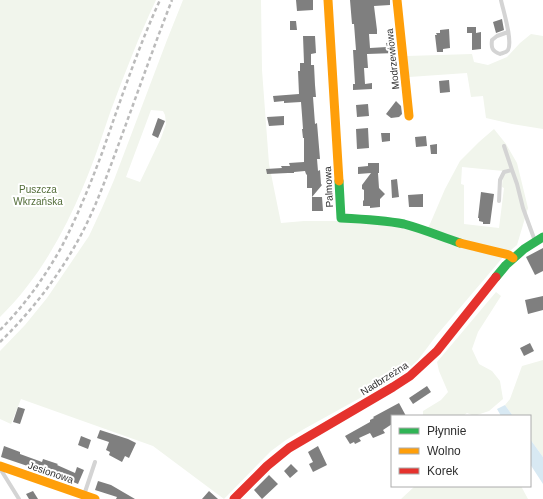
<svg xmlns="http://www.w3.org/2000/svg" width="543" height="499" font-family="Helvetica,sans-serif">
	<rect width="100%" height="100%" fill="#fff"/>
	<path fill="#f1f5ec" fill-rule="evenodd" d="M0,0H156C139,36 125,73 111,110C102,136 94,162 83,187C63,235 37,281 0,317Z
		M183,0H261L262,70L269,164L281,223L304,221H337L396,225L424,234L430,224L445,189L460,161L479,142L494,129L506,144L517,163L528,208L517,245L504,256L436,336L418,360L406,371L398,377L304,429L286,440L271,451L224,499L153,446L21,399L11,424L0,419V351L25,325L47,298L89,236L102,208L114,180L167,40ZM151,110L163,111L165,115L166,124L161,138L140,182L126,177ZM462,167L503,171L502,187L504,188L499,228L464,224V185L461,184Z
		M531,34L543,36V129L512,124L486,118L483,96L471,97L467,73L409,77L407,56L472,54L474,62L488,65L507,57L520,43Z
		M496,292L501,296L478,332L472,349L479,364L492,371L500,381L503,399L489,411L474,416L467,413L463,416H423V411L441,400L448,392L439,371L437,362Z
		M543,360V457L530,439V416H513L505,405L510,399L522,366Z
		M415,486H521L528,499H401Z"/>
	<path fill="#d8e9f3" d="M505,405L513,416H501L497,409Z
		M530,439L543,457V484L530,464Z"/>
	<path fill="#7f7f7f" d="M296,0H313V10L297,11Z
		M350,0H390V5L374,6L377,30V34H369L370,48L387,47L386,43L394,42L395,53L367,54L368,68H364L365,84L372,83V89L353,90V84H355L353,50H356L354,24H352Z
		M502,19L504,30L496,33L493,22Z
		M290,21H296L297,30H290Z
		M467,27H476V33L481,32V49L472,50V33H467Z
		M449,29L450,48L443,49V52H437L435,35H437L436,33H440V30Z
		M303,36H315L316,53L311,54V65H314L315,85L316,97H313L315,124L317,123L320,159H317L318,171L320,170L321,184L322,185L312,197V188H307V175L306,174L305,171L294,172V173H288L267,174L266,169L282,168L281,166H290L289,163L304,162V138H303L302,129H303L302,115L301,102L284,103V101L274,102L273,96L299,94L298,71H300V63H304Z
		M449,80L450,92L440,93L439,81Z
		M396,101L401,106L402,114L399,117L391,118L386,114Z
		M368,104L369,116L357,117L356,105Z
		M284,116V125L269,126L267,117Z
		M158,118L165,121L158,138L152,135Z
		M368,128L369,148L357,149L356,129Z
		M381,133H390V141L382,142Z
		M426,136L427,146L416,147L415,137Z
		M437,144V154H431L430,145Z
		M368,163H379V173H378L379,188L385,194L380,199V207L370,208V206H363V201L364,200V190L362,189V185L371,173L358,174V167L368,166Z
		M397,179L399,197L392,198L391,180Z
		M481,192L494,194L490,224H483V222L479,221V218H478Z
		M423,194V207H409L408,195Z
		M312,197H322L323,211H312Z
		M543,248V271L535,275L526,257Z
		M543,296V310L528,314L525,300Z
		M530,343L534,351L524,356L520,348Z
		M427,386L431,392L413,404L409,398Z
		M399,403L406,416H392V424L383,430L385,433L373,438L370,433L359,438L361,441L355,444L354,442L350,444L345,436L370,422V420L374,418L373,417Z
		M18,407L25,409L20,424L13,422Z
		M100,430L128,439L136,443L129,458L125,456L122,462L109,455L110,452L106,450L109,442L97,438Z
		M81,436L91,440L88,449L78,445Z
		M4,446L20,452V454L42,462L43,459L58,464L57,465L75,473L77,467L84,470L78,484L54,474V475L1,457Z
		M318,446L327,465L313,472L309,464L313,462L308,452Z
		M291,464L298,471L290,478L284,471Z
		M269,475L278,484L262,499L254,490Z
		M98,481L111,485L135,499H116L117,497L95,490Z
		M33,491L38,499H29L26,494Z
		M209,491L218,499H202Z"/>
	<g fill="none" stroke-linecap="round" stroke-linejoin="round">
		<path stroke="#d4d4d4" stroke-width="4" d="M501,0C503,10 513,41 508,50C506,53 502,53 500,54C492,51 491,48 492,40L497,36L508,32
			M504,146L512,170
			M499,201L500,180L504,172L512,170L517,184L523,208L535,241
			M1,470L19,499
			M84,495L95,462"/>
		<path stroke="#30b455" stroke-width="9" d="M339,181L341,218C362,219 383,220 404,224C423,229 442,237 460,243
			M496,277L506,265L524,249L543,237"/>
		<path stroke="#ff9f0a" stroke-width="9" d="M328,0L339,181
			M397,0L409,116
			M460,243L509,255L513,258
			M0,466L95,499"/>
		<path stroke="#e5322d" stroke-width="9" d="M234,499L267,466L289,448L393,387L410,376L437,351L496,277"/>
		<path stroke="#bbb" stroke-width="2.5" stroke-dasharray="4 3" stroke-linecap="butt" d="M0,330C24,306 44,278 61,248C77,217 90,185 102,153C120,102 137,50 160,0
			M0,342C33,310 61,273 82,233C95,208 105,181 115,154C134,103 152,51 172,0"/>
	</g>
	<g text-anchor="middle" stroke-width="4" stroke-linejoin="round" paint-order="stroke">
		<g font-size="10" fill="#2f2f2f" stroke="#fff">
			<text transform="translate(392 59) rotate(-96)" y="4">Modrzewiowa</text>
			<text transform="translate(328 187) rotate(-93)" y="4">Palmowa</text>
			<text transform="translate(384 378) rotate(-32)" y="4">Nadbrzeżna</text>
			<text transform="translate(51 472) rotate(19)" y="4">Jesionowa</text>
		</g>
		<g font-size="10" fill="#536d39" stroke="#fff">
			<text x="38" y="193">Puszcza<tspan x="38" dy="12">Wkrzańska</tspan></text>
		</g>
	</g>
	<rect x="391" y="415" width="140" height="72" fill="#ffffff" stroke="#acacac"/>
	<rect x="399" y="428" width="20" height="6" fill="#30b455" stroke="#acacac"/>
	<text x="427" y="435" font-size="12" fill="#2f2f2f">Płynnie</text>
	<rect x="399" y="448" width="20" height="6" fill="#ff9f0a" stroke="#acacac"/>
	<text x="427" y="455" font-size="12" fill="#2f2f2f">Wolno</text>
	<rect x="399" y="468" width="20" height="6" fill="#e5322d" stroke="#acacac"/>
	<text x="427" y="475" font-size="12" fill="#2f2f2f">Korek</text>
</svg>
